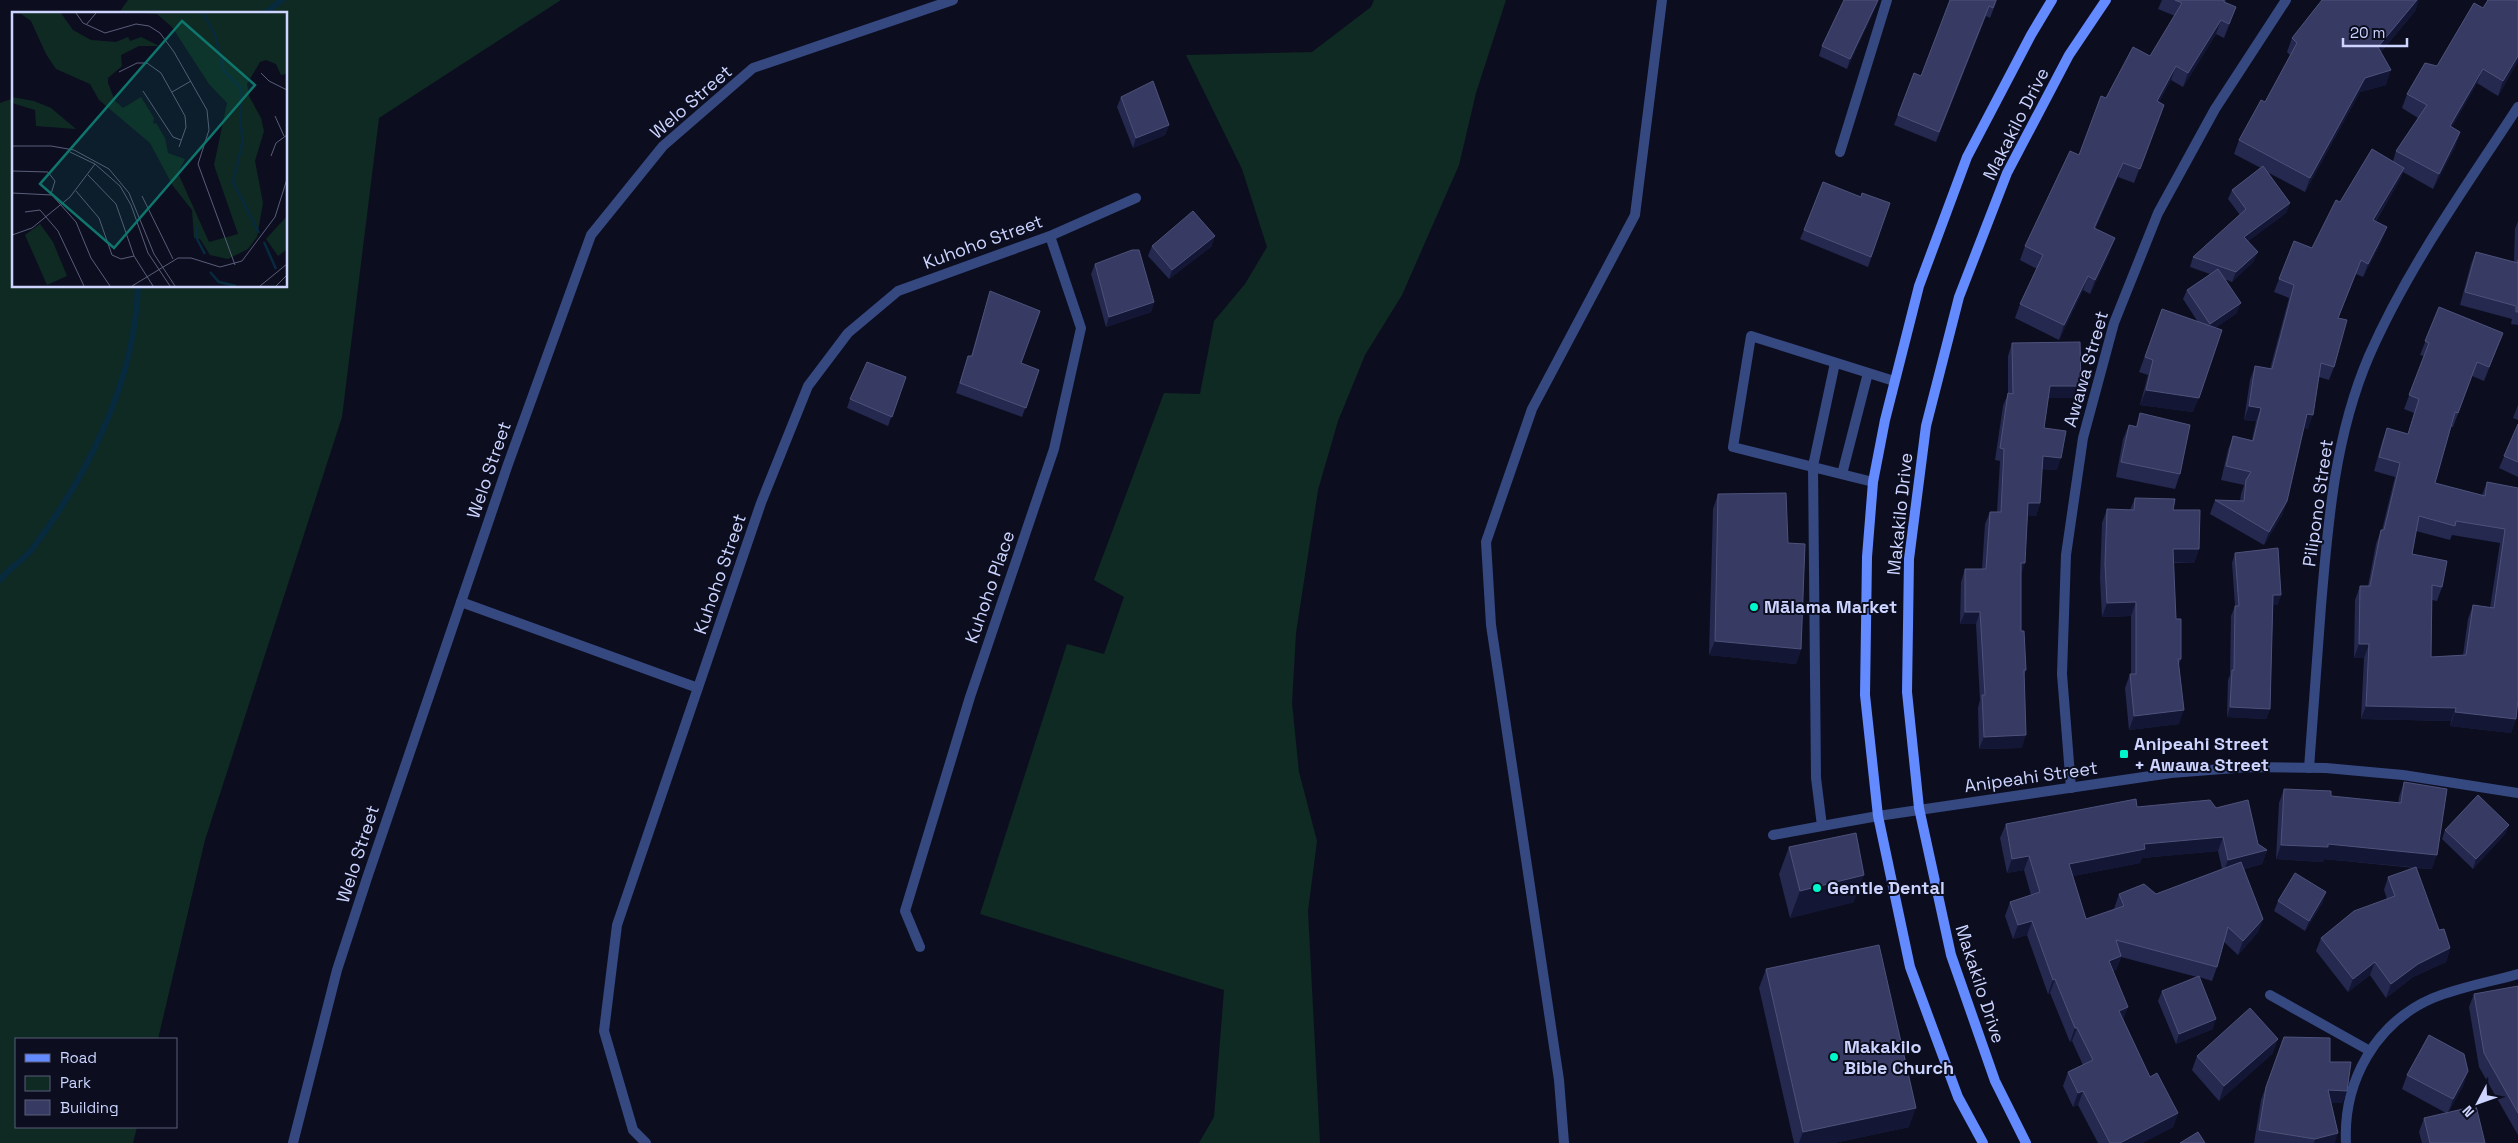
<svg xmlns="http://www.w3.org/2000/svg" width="2518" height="1143" font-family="'Space Grotesk',sans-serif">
	<rect width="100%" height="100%" fill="#0c0e20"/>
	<path fill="#0f2a22" d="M128,0H561L379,118L342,417L205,840L158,1039H16V1127H137L133,1143H0V103L14,98V286H286V14H118Z
		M1374,0H1506L1476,93L1459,165L1402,295L1365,355L1338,421L1318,490L1296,633L1292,703L1299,772L1317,841L1308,911L1320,1143H1199L1214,1117L1224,990L980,914L1067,644L1104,654L1124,597L1094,580L1164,393L1200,394L1214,321L1245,284L1267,247L1242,169L1186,55L1312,52L1371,7Z"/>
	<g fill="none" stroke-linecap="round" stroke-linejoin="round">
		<path stroke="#082a3e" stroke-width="6" d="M264,14L282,0
			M0,580C9,568 24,560 33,548C89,473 135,381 138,286"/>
		<path stroke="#364880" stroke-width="10" d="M1835,363L1813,466L1816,778L1822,826L1878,816
			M1842,474L1868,373
			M1873,482L1733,447L1751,336L1894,381
			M1773,835L1822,826
			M1564,1143L1559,1080L1491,625L1486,542L1532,409L1635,215L1662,0"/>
		<path stroke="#364880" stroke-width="10" d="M1840,152L1887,0
			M461,602L698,688
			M2309,768C2313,714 2317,660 2321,606C2328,521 2335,435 2369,356C2408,267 2465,188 2518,107
			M2071,788L2062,674L2066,555L2083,438L2114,323L2158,213L2215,109L2286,0
			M920,947L905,911L970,697L1054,449L1081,328L1050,236
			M2270,995L2370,1051
			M646,1143L633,1130L604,1031L617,925L761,503L808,386L848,333L898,291L1050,236L1136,198
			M2346,1143C2343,1082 2375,1023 2433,998C2460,987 2490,982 2518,974"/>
		<path stroke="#364880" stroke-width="10" d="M1878,816L2171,773L2248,767L2326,768L2403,775L2518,793
			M293,1143L337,970L367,878L507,467L591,235L663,146L753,68L953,0"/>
		<path stroke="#638aff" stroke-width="10" d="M1983,1143L1958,1097L1910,967L1878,816L1865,695L1867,557L1873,482L1885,420L1919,286L1967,157L2031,35L2052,0
			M2026,1143L1995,1081L1951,955L1919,808L1907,692L1909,559L1926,426L1959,297L2007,173L2069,55L2106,0"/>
	</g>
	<path fill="#25284f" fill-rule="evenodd" d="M1844,0H1879L1847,69L1819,56L1822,46Z
		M1950,0H1997L1990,18L1986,16L1936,142L1894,125L1914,73L1921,76Z
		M2162,0H2226L2225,2L2231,21L2224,38L2216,34L2183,87L2171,80L2159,102L2164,105L2134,183L2118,177L2095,229L2110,252L2090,294L2083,290L2059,340L2015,318L2020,304L2037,269L2020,260L2025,246L2079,155L2106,98L2150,56L2175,16L2158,9Z
		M2518,0V61L2498,96L2477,83L2452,127L2460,132L2455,147L2433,189L2403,172L2399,181L2376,221L2382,240L2363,277L2356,274L2338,318L2334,367L2329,380L2319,377L2308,429L2304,428L2287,501L2282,515L2264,545L2210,514L2215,500L2240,501L2241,494L2244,485L2221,480L2228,450L2233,436L2252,440L2256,421L2244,420L2250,380L2255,366L2270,369L2289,298L2274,292L2279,279L2312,248L2340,202L2393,161L2396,151L2418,118L2402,108L2407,94L2437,66L2483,8Z
		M2416,10L2381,52L2386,85L2360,92L2305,192L2267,172L2290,203L2286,213L2248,241L2254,261L2232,282L2224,279L2237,313L2215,328L2193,412L2140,405L2148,375L2139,372L2162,309L2198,322L2183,299L2187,290L2210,274L2190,267L2193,257L2240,215L2228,199L2232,190L2261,168L2234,154L2239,140L2265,102L2290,55L2287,52L2292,38Z
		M1121,97L1169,125L1165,135L1133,148L1117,107Z
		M1861,197L1890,203L1868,267L1800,239L1804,230Z
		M2518,221V325L2511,324L2512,319L2460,305L2471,264L2476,252L2514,262L2515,229Z
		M1152,246H1212L1169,279L1148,256Z
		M1095,264L1154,302L1151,312L1106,327L1091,274Z
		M990,291L1021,363L1039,370L1022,417L956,393L968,356H971L987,301Z
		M2439,307L2503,333L2484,381L2472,376L2453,427H2451L2435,483L2482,495L2487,482L2518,488L2516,719L2511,733L2450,726L2451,721L2361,719L2364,658H2354L2355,600L2360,586H2368L2376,544L2381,530H2382L2395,477L2374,471L2382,442L2387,428L2408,434L2414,413L2404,409L2424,356L2420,355ZM2416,531L2450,540L2452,535L2500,543L2490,608L2473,605L2468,619L2463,655L2431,657L2432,600L2437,601L2442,587L2412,554Z
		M2012,343L2081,386L2076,398H2048L2044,428L2057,470L2042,469L2040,503L2036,516L2028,515L2021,575V631L2026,670L2024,675L2022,748L1979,749L1978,708L1980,700L1976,624H1960L1961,582L1965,569H1982L1985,524L1990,512H1997L2000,461L1995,460L2003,406L2008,393V356Z
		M906,377L888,426L847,408L850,399Z
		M2518,405V420L2513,418Z
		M2140,413L2180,474L2175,489L2116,477L2123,439L2129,425L2136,426Z
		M2518,424V477L2499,468Z
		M1718,494L1788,543L1801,649L1796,664L1709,655L1713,509Z
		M2135,498L2173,510L2199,549L2194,563H2173L2176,619L2181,659L2179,664V724L2129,730L2125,688L2130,674H2131V616L2102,617L2100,578L2102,523L2107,509L2130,510Z
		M2235,553L2278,605H2273L2270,709L2266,719L2227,717L2228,680L2230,675L2231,616L2235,606L2232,563Z
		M2404,782L2432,869L2416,868L2439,930L2450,948L2446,962L2413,977L2386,998L2370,975L2348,992L2316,951L2321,938L2387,899L2384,890L2388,877L2415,868L2324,859L2323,862L2276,859L2279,803L2284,789L2331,796L2398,803L2399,797Z
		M2137,807L2216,808L2258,844L2267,850L2262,864L2244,869L2263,919L2258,932L2238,955L2224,942L2217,967L2212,981L2199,977L2213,1029L2176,1044L2158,1001L2162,991L2197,977L2121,957L2116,970L2113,971L2123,1019L2150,1077L2178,1113L2173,1127L2142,1143H2098L2078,1105L2073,1107L2063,1086L2068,1072L2083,1065L2072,1041L2070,1042L2050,993L2048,994L2027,935L2013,939L2005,916L2010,902L2031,895L2024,870L2007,873L2000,838L2006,824ZM2218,851L2222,869L2156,894H2119L2114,909L2086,919L2073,876L2140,863L2142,858Z
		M2509,825L2505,834L2473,869L2442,839L2445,830Z
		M1789,847L1854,902L1790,918L1779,874Z
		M2278,901L2323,902L2305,931L2274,911Z
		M1766,969L1909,1127L1834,1143H1794L1759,988Z
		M2518,986V1135L2479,1067L2469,1007L2474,994Z
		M2284,1037L2330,1062L2347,1091L2342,1103H2331L2335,1143H2254L2261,1100Z
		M2278,1039L2272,1054L2219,1101L2192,1070L2197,1056Z
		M2468,1071L2463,1086L2448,1112L2485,1143H2422L2419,1132L2424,1118L2446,1113L2402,1089L2407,1075Z"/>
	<path fill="#131634" d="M1878,0H1879L1847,69L1850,59Z
		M2417,0H2419L2416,10L2373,61L2378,47Z
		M2236,7L2231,21L2224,38L2229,24Z
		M2221,20L2216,34L2183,87L2188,73Z
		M2518,56V61L2498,96L2503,81Z
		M2176,66L2171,80L2152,115L2157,101Z
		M2483,69L2477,83L2445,140L2450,126Z
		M2391,70L2386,85L2360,92L2305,192L2310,178L2365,78Z
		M1169,125L1165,135L1133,148L1136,138Z
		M2460,132L2455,147L2433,189L2439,174Z
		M2123,163L2118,177L2088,242L2094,228Z
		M2404,168L2399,181L2368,233L2373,220Z
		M2290,203L2286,213L2241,247L2244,237Z
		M2387,227L2382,240L2363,277L2368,264Z
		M1215,236L1212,246L1169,279L1172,270Z
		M2115,238L2110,252L2090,294L2095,280Z
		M2258,252L2254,261L2232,282L2236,272Z
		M2088,276L2083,290L2059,340L2064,325Z
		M1154,302L1151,312L1106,327L1109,317Z
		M2241,303L2237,313L2206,334L2210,324Z
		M2050,386H2081L2076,398H2046Z
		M2146,390L2199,398L2193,412L2140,405Z
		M2249,406L2261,408L2256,421L2244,420Z
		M2307,414L2313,415L2308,429L2302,428Z
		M2043,456L2061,458L2057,470L2038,469Z
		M2287,501L2282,515L2264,545L2269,532Z
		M2028,503H2040L2036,516L2024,515Z
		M2173,549H2199L2194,563L2168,562Z
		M2021,563H2025L2021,576Z
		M2273,595H2281L2278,605H2270Z
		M2136,602L2131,616L2102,617L2107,603Z
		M1965,612H1980L1976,624H1960Z
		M1715,641L1801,649L1796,664L1709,655Z
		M2359,644H2369L2364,658H2354Z
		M2366,706L2456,708L2451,721L2361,719Z
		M2230,707L2270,709L2266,719L2227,717Z
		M2184,710L2179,724L2129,730L2134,716Z
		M2455,712L2516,719L2511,733L2450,726Z
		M2026,735L2022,748L1979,749L1984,737Z
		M2509,825L2505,834L2473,869L2476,859Z
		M2223,837L2218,851L2142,858L2140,863L2063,878L2069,864L2144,844Z
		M2328,844L2437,855L2432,869L2324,859L2323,862L2276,859L2281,845Z
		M2267,850L2262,864L2223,874L2228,860Z
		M2029,856L2024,870L2007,873L2012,859Z
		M1864,875L1854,902L1790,918L1800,891Z
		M2326,892L2323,902L2305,931L2309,921Z
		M2263,919L2258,932L2238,955L2243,941Z
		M2032,921L2027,935L2013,939L2018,925Z
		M2450,948L2446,962L2413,977L2386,998L2391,984L2418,964Z
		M2121,956L2116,970L2103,975L2109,961Z
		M2375,962L2370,975L2348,992L2353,979Z
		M2055,979L2050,993L2048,994L2053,980Z
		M2128,1007L2123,1021L2119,1011Z
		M2216,1019L2213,1029L2176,1044L2179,1034Z
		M2075,1028H2077L2072,1041L2070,1042Z
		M2278,1039L2272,1054L2219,1101L2224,1086Z
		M2468,1071L2463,1086L2448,1114L2453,1099Z
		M2328,1090L2347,1091L2342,1103H2324Z
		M2083,1091L2078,1105L2073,1107L2078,1093Z
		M1916,1108L1909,1127L1834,1143H1799L1803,1132Z
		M2178,1113L2173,1127L2142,1143H2120Z
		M2338,1133L2335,1143H2314L2315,1139Z"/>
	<path fill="#373a62" stroke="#4e527b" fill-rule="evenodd" d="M1844,0H1878L1850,59L1822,46Z
		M1950,0H1996L1993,8L1989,6L1939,132L1898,115L1914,73L1921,76Z
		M2175,0H2224V2L2236,7L2229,24L2221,20L2188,73L2176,66L2157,101L2164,105L2140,169L2123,163L2094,228L2115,238L2095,280L2088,276L2064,325L2020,304L2043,255L2025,246L2070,151L2079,155L2101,96L2106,98L2133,47L2150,56L2182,3Z
		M2322,0H2417L2378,47L2391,70L2365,78L2310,178L2239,140L2261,100L2265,102L2297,43L2292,38Z
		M2488,0H2518V56L2503,81L2483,69L2450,126L2460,132L2439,174L2396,151L2427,105L2407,94L2425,63L2437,66L2474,3L2483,8Z
		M1153,81L1169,125L1136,138L1121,97Z
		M2372,149L2404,168L2373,220L2387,227L2368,264L2361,260L2338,318L2347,320L2334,367L2321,363L2313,415L2307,414L2287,501L2269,532L2215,500L2244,501L2246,480L2251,472L2226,466L2233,436L2253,441L2261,408L2249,406L2255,366L2272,369L2294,285L2279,279L2294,241L2312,248L2336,200L2340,202Z
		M2263,166L2290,203L2244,237L2258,252L2236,272L2193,257L2246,209L2232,190Z
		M1823,182L1861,197L1862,193L1890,203L1871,257L1804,230Z
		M1193,211L1215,236L1172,270L1152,246Z
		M1132,250H1139L1154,302L1109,317L1095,264Z
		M2476,252L2518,263V260V312H2516V306L2465,292Z
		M2218,269L2241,303L2210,324L2187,290Z
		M990,291L1040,311L1021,363L1039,370L1026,408L960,383L968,356H972Z
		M2439,307L2503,333L2489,367L2477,362L2458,413L2455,412L2435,483L2485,496L2487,482L2518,488V699L2516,719L2455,712L2456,708L2366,706L2369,644H2359L2360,586H2370L2381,530H2384L2400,463L2379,457L2387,428L2408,434L2419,399L2409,395L2429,343L2425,341ZM2419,516L2455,526L2456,521L2505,529L2494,608L2473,605L2466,655L2431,657L2432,585L2442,587L2447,561L2412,554Z
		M2162,309L2222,330L2199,398L2146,390L2153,360L2145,357Z
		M2080,342L2081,386H2050L2044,428L2066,431L2061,458L2043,456L2040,503H2028L2025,563H2021V631H2024L2026,670H2024L2026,735L1984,737L1982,695H1985L1980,612H1965V569H1986L1990,512H2001L2004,449L2000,448L2008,393L2013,394L2012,343Z
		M867,362L906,377L892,417L850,399Z
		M2140,413L2190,425L2180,474L2121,462L2129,425L2137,427Z
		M2518,424V462L2504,456Z
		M1786,493L1788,543L1805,544L1801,649L1715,641L1718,494Z
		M2135,498L2175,499L2173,510H2200L2199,549H2173L2176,619H2181V659H2178L2184,710L2134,716L2130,674H2136V602L2107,603L2105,564L2107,509L2134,510Z
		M2278,548L2281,595H2273L2270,709L2230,707L2232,670H2234L2235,606H2239L2235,553Z
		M2404,782L2447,789L2437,855L2328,844V847L2281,845L2284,789L2331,791V796L2401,803Z
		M2478,795L2509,825L2476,859L2445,830Z
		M2136,799L2137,807L2210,800L2216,808L2248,800L2258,844L2267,850L2228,860L2223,837L2144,844L2145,849L2069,864L2086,919L2124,906L2119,894L2144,884L2156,894L2241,862L2263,919L2243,941L2228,927L2217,967L2116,940L2121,956L2109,961L2128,1007L2119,1011L2150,1077L2157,1073L2178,1113L2120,1143H2110L2083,1091L2078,1093L2068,1072L2093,1060L2077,1028H2075L2055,979L2053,980L2032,921L2018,925L2010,902L2040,892L2029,856L2012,859L2006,824Z
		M1856,833L1864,875L1800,891L1789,847Z
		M2416,867L2439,930L2444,929L2450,948L2418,964L2391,984L2375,962L2353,979L2321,938L2354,911L2395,896L2388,877Z
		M2295,873L2326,892L2309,921L2278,901Z
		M1879,945L1916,1108L1803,1132L1766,969Z
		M2199,976L2216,1019L2179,1034L2162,991Z
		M2518,986V1113L2484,1053L2474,994Z
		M2250,1008L2278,1039L2224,1086L2197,1056Z
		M2429,1035L2464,1054L2468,1071L2453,1099L2407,1075Z
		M2284,1037L2330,1038V1062H2351L2347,1091L2328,1090L2338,1133L2315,1139L2259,1130L2266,1087Z
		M2476,1106L2485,1143H2430L2424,1118Z
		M2198,1132L2205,1143H2180Z"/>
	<g fill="#00f7cc" stroke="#0c0e20" stroke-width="2">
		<circle cx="1754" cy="607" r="5"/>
		<rect x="2119" y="749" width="10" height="10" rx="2.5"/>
		<circle cx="1817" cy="888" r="5"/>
		<circle cx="1834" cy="1057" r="5"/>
	</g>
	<g text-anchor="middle" stroke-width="4" stroke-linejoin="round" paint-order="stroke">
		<g font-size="18" fill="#ccd4ff" stroke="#0c0e20">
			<text transform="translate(691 102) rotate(-41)" y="6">Welo Street</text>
			<text transform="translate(2016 124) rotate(-63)" y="6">Makakilo Drive</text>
			<text transform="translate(983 242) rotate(-20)" y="6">Kuhoho Street</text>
			<text transform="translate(2086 369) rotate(-74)" y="6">Awawa Street</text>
			<text transform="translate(489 470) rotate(-71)" y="6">Welo Street</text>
			<text transform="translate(2318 503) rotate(-82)" y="6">Pilipono Street</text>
			<text transform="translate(1900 514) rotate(-84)" y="6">Makakilo Drive</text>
			<text transform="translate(720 574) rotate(-71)" y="6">Kuhoho Street</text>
			<text transform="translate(990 587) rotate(-71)" y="6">Kuhoho Place</text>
			<text transform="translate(2031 777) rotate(-8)" y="6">Anipeahi Street</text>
			<text transform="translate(358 854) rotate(-72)" y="6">Welo Street</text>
			<text transform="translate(1980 984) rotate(72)" y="6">Makakilo Drive</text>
		</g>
		<g font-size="18" font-weight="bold" fill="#ccd4ff" stroke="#0c0e20" text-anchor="start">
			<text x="1764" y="613">Mālama Market</text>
			<text x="2134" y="750">Anipeahi Street<tspan x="2134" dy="21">+ Awawa Street</tspan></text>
			<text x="1827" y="894">Gentle Dental</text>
			<text x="1844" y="1053">Makakilo<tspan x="1844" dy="21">Bible Church</tspan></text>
		</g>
	</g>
	<g transform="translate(12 12)">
		<rect width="275" height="275" fill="#0c0e20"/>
		<path d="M0,1H49L61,18L79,28L104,30L116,25L118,29L129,25L147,34H127L109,43L110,54L96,66V71L103,89L111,96L129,85L142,106L141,112L144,111L153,126L156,141L173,147L166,161L197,230L226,222L202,153L215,91L197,72L160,15L145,2L133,1H275V62L269,63L264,52L254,48L248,50L235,72L237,84L249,106L252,119L243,149L251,191L245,225L236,237L216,247L198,243L188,227L182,226L180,198L161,174L138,131L87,88L78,72L44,57L34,42L19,9L9,2ZM0,85L22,89L39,96L64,117L24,114L23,98L0,91ZM275,204V237L266,244L254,227ZM28,212L41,230L55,264L35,273L13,223Z" fill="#0f2a22"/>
		<path fill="none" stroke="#082a3e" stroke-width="2.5" d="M191,1L203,23L212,59L229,76L228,110L231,128L221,170L247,221M185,214V227L193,242M252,230L264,257M198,260L207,270L224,274"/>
		<path fill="none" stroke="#595d79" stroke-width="1" d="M64,1L71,11L93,21L124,12L137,14L148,21L162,40L195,98L197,118L186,152L223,253M74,13L84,1M107,60L125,51H135L149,61L173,104L174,115L167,135M249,61L257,69L275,78M131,79L161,125L169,128M160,80L179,69M263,104L272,124M0,134H39L62,138L97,157L117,181L142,242L163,274M58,140L83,152L108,174L119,193L136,241L158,274M259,144L264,131L275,123M0,159L36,160L43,169L39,182M76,163L104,192L122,244L141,274M64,179L87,206L100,243L109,247L122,244M0,181L40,183L64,210L79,246L98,274M130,184L161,247M13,200L28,198L46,219L72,274M0,223L20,216L58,185L83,152M120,274L166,246H179L208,255L230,249L263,205L275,167M248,274L275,252M264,274L275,263"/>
		<path fill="#0f766e" fill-opacity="0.15" stroke="#0f766e" stroke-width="2.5" d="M170,9L243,73L102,236L28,172Z"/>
		<rect width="275" height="275" fill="none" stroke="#ccd4ff" stroke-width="2.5"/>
	</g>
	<rect x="15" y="1038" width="162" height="90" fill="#0c0e20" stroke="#595d79"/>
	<rect x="25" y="1054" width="25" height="8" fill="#638aff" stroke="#595d79"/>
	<text x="60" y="1063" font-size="15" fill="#ccd4ff">Road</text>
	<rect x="25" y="1076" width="25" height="15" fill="#0f2a22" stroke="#595d79"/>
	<text x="60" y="1088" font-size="15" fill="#ccd4ff">Park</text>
	<rect x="25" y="1100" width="25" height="15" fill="#373a62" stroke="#595d79"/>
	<text x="60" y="1113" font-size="15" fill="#ccd4ff">Building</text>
	<g transform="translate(2478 1103) rotate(229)" stroke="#0c0e20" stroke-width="4" paint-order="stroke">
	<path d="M0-4L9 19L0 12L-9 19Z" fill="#ccd4ff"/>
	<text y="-8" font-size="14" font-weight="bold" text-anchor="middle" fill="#ccd4ff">N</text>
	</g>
	<path d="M2343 38v8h64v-8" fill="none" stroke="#ccd4ff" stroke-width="2.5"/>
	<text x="2350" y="38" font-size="15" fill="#ccd4ff" stroke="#0c0e20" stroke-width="4" paint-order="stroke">20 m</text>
</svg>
